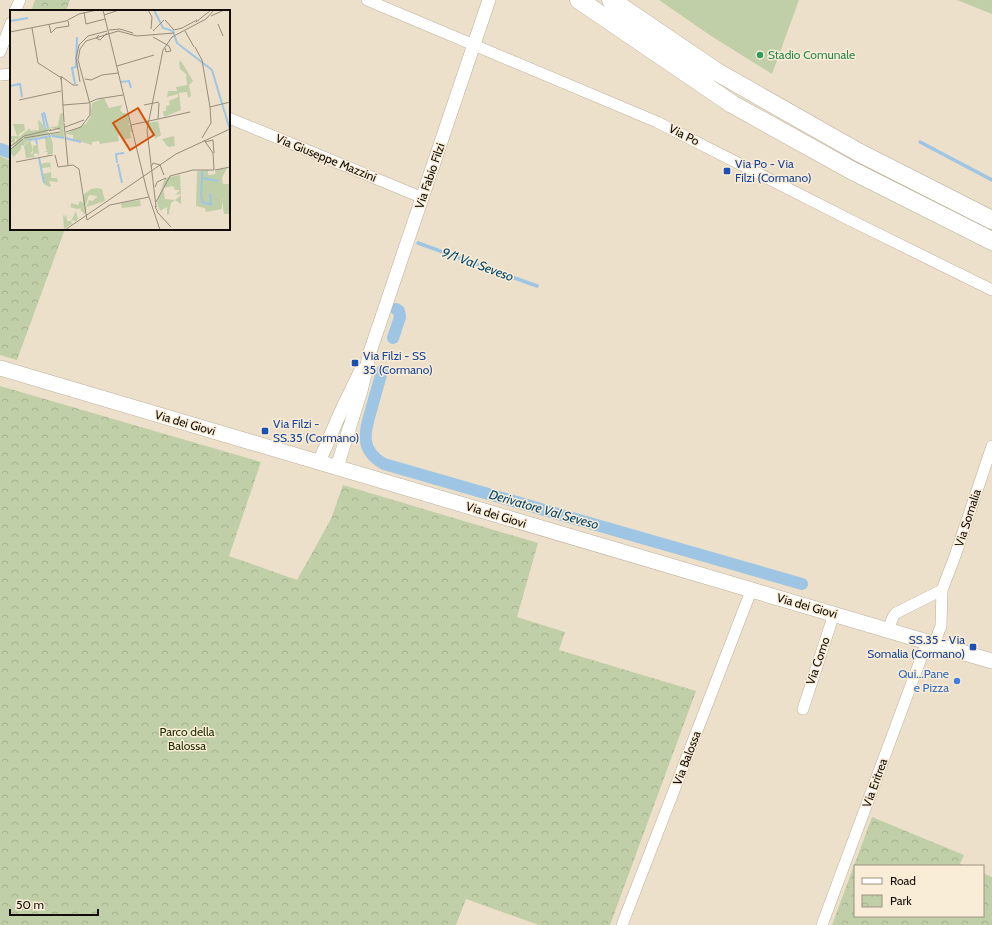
<svg xmlns="http://www.w3.org/2000/svg" width="992" height="925" font-family="Cabin,sans-serif">
	<defs>
		<pattern id="park-crowns" width="20" height="18" patternUnits="userSpaceOnUse"><rect width="20" height="18" fill="#c1cfa8"/><path d="M2 6a3 3 0 1 1 6 0M12 15a3 3 0 1 1 6 0" fill="none" stroke="#a5b18f"/></pattern>
	</defs>
	<rect width="100%" height="100%" fill="#ede0ca"/>
	<path fill="url(#park-crowns)" d="M35,0H70L66,11H31Z
		M0,156L11,161V229H65L17,360L0,355Z
		M0,386L261,462L229,556L297,580L331,519L343,485L538,543L517,617L565,632L559,650L696,691L610,925H539L466,899L456,925H0Z
		M872,817L964,855L960,864L966,866H855V916H983V873L992,877V925H832Z"/>
	<path fill="#c1cfa8" d="M659,0H799L772,74L711,36Z
		M957,0H992V14Z"/>
	<g fill="none" stroke-linecap="round" stroke-linejoin="round">
		<path stroke="#9ec5e3" stroke-width="3.5" d="M920,142L992,180
			M418,243L537,286"/>
		<path stroke="#9ec5e3" stroke-width="12" d="M0,149L11,153
			M393,338L400,317L399,311L396,309
			M382,371C379,383 375,395 372,407C365,431 358,449 384,464L802,584"/>
		<defs>
			<path id="minor" d="M367,0L657,122L852,221L992,290
				M15,11L20,0
				M0,52L11,23
				M0,75L11,74
				M229,118L423,198
				M888,630L893,617L896,613L942,590
				M934,644L941,626L942,590L955,556L992,446
				M803,709L834,614
				M622,925L751,591
				M822,925L927,642"/>
			<path id="tertiary" d="M319,462L342,409L361,370
				M337,467L361,391L370,352L489,0"/>
			<path id="secondary" d="M0,368L992,661"/>
			<path id="trunk" d="M579,0L732,104L851,170L992,241
				M611,0L717,72L858,152L992,220"/>
		</defs>
		<use href="#minor" stroke="#bbaf9a" stroke-width="12"/>
		<use href="#tertiary" stroke="#bbaf9a" stroke-width="14"/>
		<use href="#secondary" stroke="#bbaf9a" stroke-width="16"/>
		<use href="#trunk" stroke="#bbaf9a" stroke-width="19"/>
		<use href="#minor" stroke="#fff" stroke-width="11"/>
		<use href="#tertiary" stroke="#fff" stroke-width="13"/>
		<use href="#secondary" stroke="#fff" stroke-width="15"/>
		<use href="#trunk" stroke="#fff" stroke-width="18"/>
	</g>
	<circle fill="#2e9e5b" stroke="#faedd7" stroke-width="1.5" cx="760" cy="55" r="4"/>
	<g fill="#1a4fb4" stroke="#faedd7" stroke-width="1.5">
		<rect x="723" y="167" width="8" height="8" rx="2"/>
		<rect x="351" y="359" width="8" height="8" rx="2"/>
		<rect x="261" y="427" width="8" height="8" rx="2"/>
		<rect x="969" y="643" width="8" height="8" rx="2"/>
	</g>
	<circle fill="#3f7fe0" stroke="#faedd7" stroke-width="1.5" cx="957" cy="681" r="4"/>
	<g text-anchor="middle" stroke-width="3" stroke-linejoin="round" paint-order="stroke">
		<g font-size="12" fill="#27864d" stroke="#faedd7" text-anchor="start">
			<text x="768" y="59">Stadio Comunale</text>
		</g>
		<g font-size="12" fill="#120e07" stroke="#faedd7">
			<text transform="translate(684 135) rotate(27)" y="4">Via Po</text>
			<text transform="translate(326 158) rotate(22)" y="4">Via Giuseppe Mazzini</text>
			<text transform="translate(430 176) rotate(-71)" y="4">Via Fabio Filzi</text>
			<text transform="translate(185 423) rotate(16)" y="4">Via dei Giovi</text>
			<text transform="translate(496 515) rotate(17)" y="4">Via dei Giovi</text>
			<text transform="translate(968 518) rotate(-72)" y="4">Via Somalia</text>
			<text transform="translate(807 606) rotate(16)" y="4">Via dei Giovi</text>
			<text transform="translate(818 661) rotate(-71)" y="4">Via Como</text>
			<text transform="translate(687 758) rotate(-69)" y="4">Via Balossa</text>
			<text transform="translate(875 783) rotate(-70)" y="4">Via Eritrea</text>
		</g>
		<g font-size="12" fill="#164399" stroke="#faedd7" text-anchor="start">
			<text x="735" y="168">Via Po - Via<tspan x="735" dy="14">Filzi (Cormano)</tspan></text>
			<text x="363" y="360">Via Filzi - SS<tspan x="363" dy="14">35 (Cormano)</tspan></text>
			<text x="273" y="428">Via Filzi -<tspan x="273" dy="14">SS.35 (Cormano)</tspan></text>
			<text x="965" y="644" text-anchor="end">SS.35 - Via<tspan x="965" dy="14">Somalia (Cormano)</tspan></text>
		</g>
		<g font-size="12" fill="#366cbe" stroke="#faedd7" text-anchor="end">
			<text x="949" y="678">Qui...Pane<tspan x="949" dy="14">e Pizza</tspan></text>
		</g>
		<g font-size="12" fill="#222f00" stroke="#faedd7">
			<text x="187" y="736">Parco della<tspan x="187" dy="14">Balossa</tspan></text>
		</g>
		<g font-size="13" font-style="italic" fill="#02486f" stroke="#faedd7">
			<text transform="translate(478 264) rotate(20)" y="5">9/1 Val Seveso</text>
			<text transform="translate(544 509) rotate(16)" y="5">Derivatore Val Seveso</text>
		</g>
	</g>
	<g transform="translate(10 10)">
		<rect width="220" height="220" fill="#ede0ca"/>
		<path d="M82,93L80,110L77,115L68,122L72,132L63,130V125L55,124L76,114L80,107ZM53,103L54,128L41,126V124L50,123V120L40,118L37,121L40,124L43,135L42,144L37,145L38,142H34L37,141L36,136L39,141L42,136L38,125L20,129L13,136L11,135V139L4,147L0,142L7,130L5,128V132L0,136L3,132H0L3,128L0,130V126H7L3,114H14L15,120L8,125L9,127L19,119L18,117L21,121L29,120L28,109L33,115V119L48,116L50,104ZM20,130L23,140L20,144L23,143V136L28,134L29,146L27,143L23,144L25,147L16,148L14,136ZM170,165L171,184L165,185L170,180H165L163,176L153,178L155,189L165,190L171,185V194L165,190L161,193L159,204L157,205V197L150,201L147,193L155,168ZM87,178L92,179L95,191L77,197L75,205L70,199L74,196L76,198L79,190L82,191L87,187ZM130,190L131,196L112,198L111,193ZM66,201L68,209L65,212L64,210L61,211L62,214L54,219L53,205L55,207L56,204L57,211H61Z" fill="#c1cfa8"/>
		<path d="M220,178V204H214L212,190L215,189L216,179Z" fill="#c1cfa8"/>
		<path d="M171,51L183,71L179,75L181,86L178,88L177,82L169,83L171,100L154,107L153,101H156V96L160,95L159,91L168,87V84L157,87L158,81H167L166,77L177,75L176,64L170,59L169,52ZM94,88L99,98L112,95L110,100L113,103H117L120,113L118,115H121L122,122H120L121,128L113,130L111,125L108,126L109,131L90,134L89,131L82,132V135L72,132L68,122L80,110L82,93ZM164,126L165,136L158,137L152,129ZM29,148L31,154L39,152L36,155L40,152L41,158V160L40,157L32,158L33,164L41,162V168H47L48,172L39,171L41,176L39,177L34,174ZM217,158L212,168L213,174H220V178L216,179L215,189L212,190V199L196,202L195,198L186,196L187,161L198,160V165L205,164L206,160ZM87,178V186L79,185L75,197L67,199L56,196L61,197V193L68,195L70,191L73,193L74,184L81,179Z" fill="#c1cfa8"/>
		<path d="M148,111L151,125L145,129L143,121L139,120V113ZM35,128H41L43,143H39L36,139Z" fill="#c1cfa8"/>
		<path fill="none" stroke="#9ec5e3" stroke-width="2" d="M144,0L153,18L163,21L167,33L202,60L220,120M0,11L18,8M111,72L119,71L121,78M65,74L62,58L66,57L67,27M0,76L10,74L12,87M34,102L38,118M32,103L35,119M42,126L54,128M55,128L71,132M26,129L41,126M18,130L26,129L27,134M29,148L34,173M107,153L106,144L114,143M108,154L112,173M192,161V168L208,171M200,183L201,195M191,185L192,192L201,195M191,185L192,169"/>
		<path fill="none" stroke="#958c7c" stroke-width="1" d="M93,0L137,181L150,220M138,0L142,7L141,19M74,2L76,14L95,9M94,5L109,0M201,6L214,0M155,10L164,20L172,18M186,12L201,0M39,14L41,23L46,18L59,16L58,11M208,14L213,26M22,18L28,53L50,67M172,18L187,10M99,20L110,19L123,23M143,21L154,10M175,21L184,37M0,22L56,11L69,4L87,0M89,25L86,28L90,30L97,23M143,27L159,36L161,41L156,42L155,38M185,37L192,50L200,97M107,56L144,45M52,67L63,75H68M75,69L81,70L92,65L108,63M51,70V66L52,79M70,72L66,48L69,35L78,26L97,21M52,79L54,112M9,90L51,81M53,95L78,93L87,89L113,85M134,95L149,92M148,109L149,93M54,113L58,155M121,115L180,102M55,117L74,110M41,119L39,121L50,118M56,122L71,117L80,105V94L68,50L70,39L76,31L108,21L127,26L164,23M14,128L50,122M192,128L201,113L200,97L220,92M194,130L203,143L204,160M195,132L203,130L204,143M0,137L14,126L39,120M1,139L13,129M45,145L48,157L63,155L69,159L77,210M6,152L43,145M141,157L143,153L150,155L154,165M205,160L220,157M160,166L183,160H204M145,177L147,172L156,168M146,192L160,166M145,196L148,203L161,217M146,197L137,120L153,40L162,27L196,9L204,0M77,210L100,195L139,187M55,220L166,144L220,119"/>
		<path fill="#d3520c" fill-opacity="0.15" stroke="#d3520c" stroke-width="2" d="M128,98L144,125L120,140L103,113Z"/>
		<rect width="220" height="220" fill="none" stroke="#120e07" stroke-width="2"/>
	</g>
	<rect x="854" y="865" width="130" height="52" fill="#faedd7" stroke="#9d9484"/>
	<rect x="862" y="878" width="20" height="6" fill="#ffffff" stroke="#9d9484"/>
	<text x="890" y="885" font-size="12" fill="#120e07">Road</text>
	<rect x="862" y="895" width="20" height="12" fill="url(#park-crowns)" stroke="#9d9484"/>
	<text x="890" y="905" font-size="12" fill="#120e07">Park</text>
	<path d="M10 909v6h88v-6" fill="none" stroke="#120e07" stroke-width="2"/>
	<text x="16" y="909" font-size="12" fill="#120e07" stroke="#faedd7" stroke-width="3" paint-order="stroke">50 m</text>
</svg>
